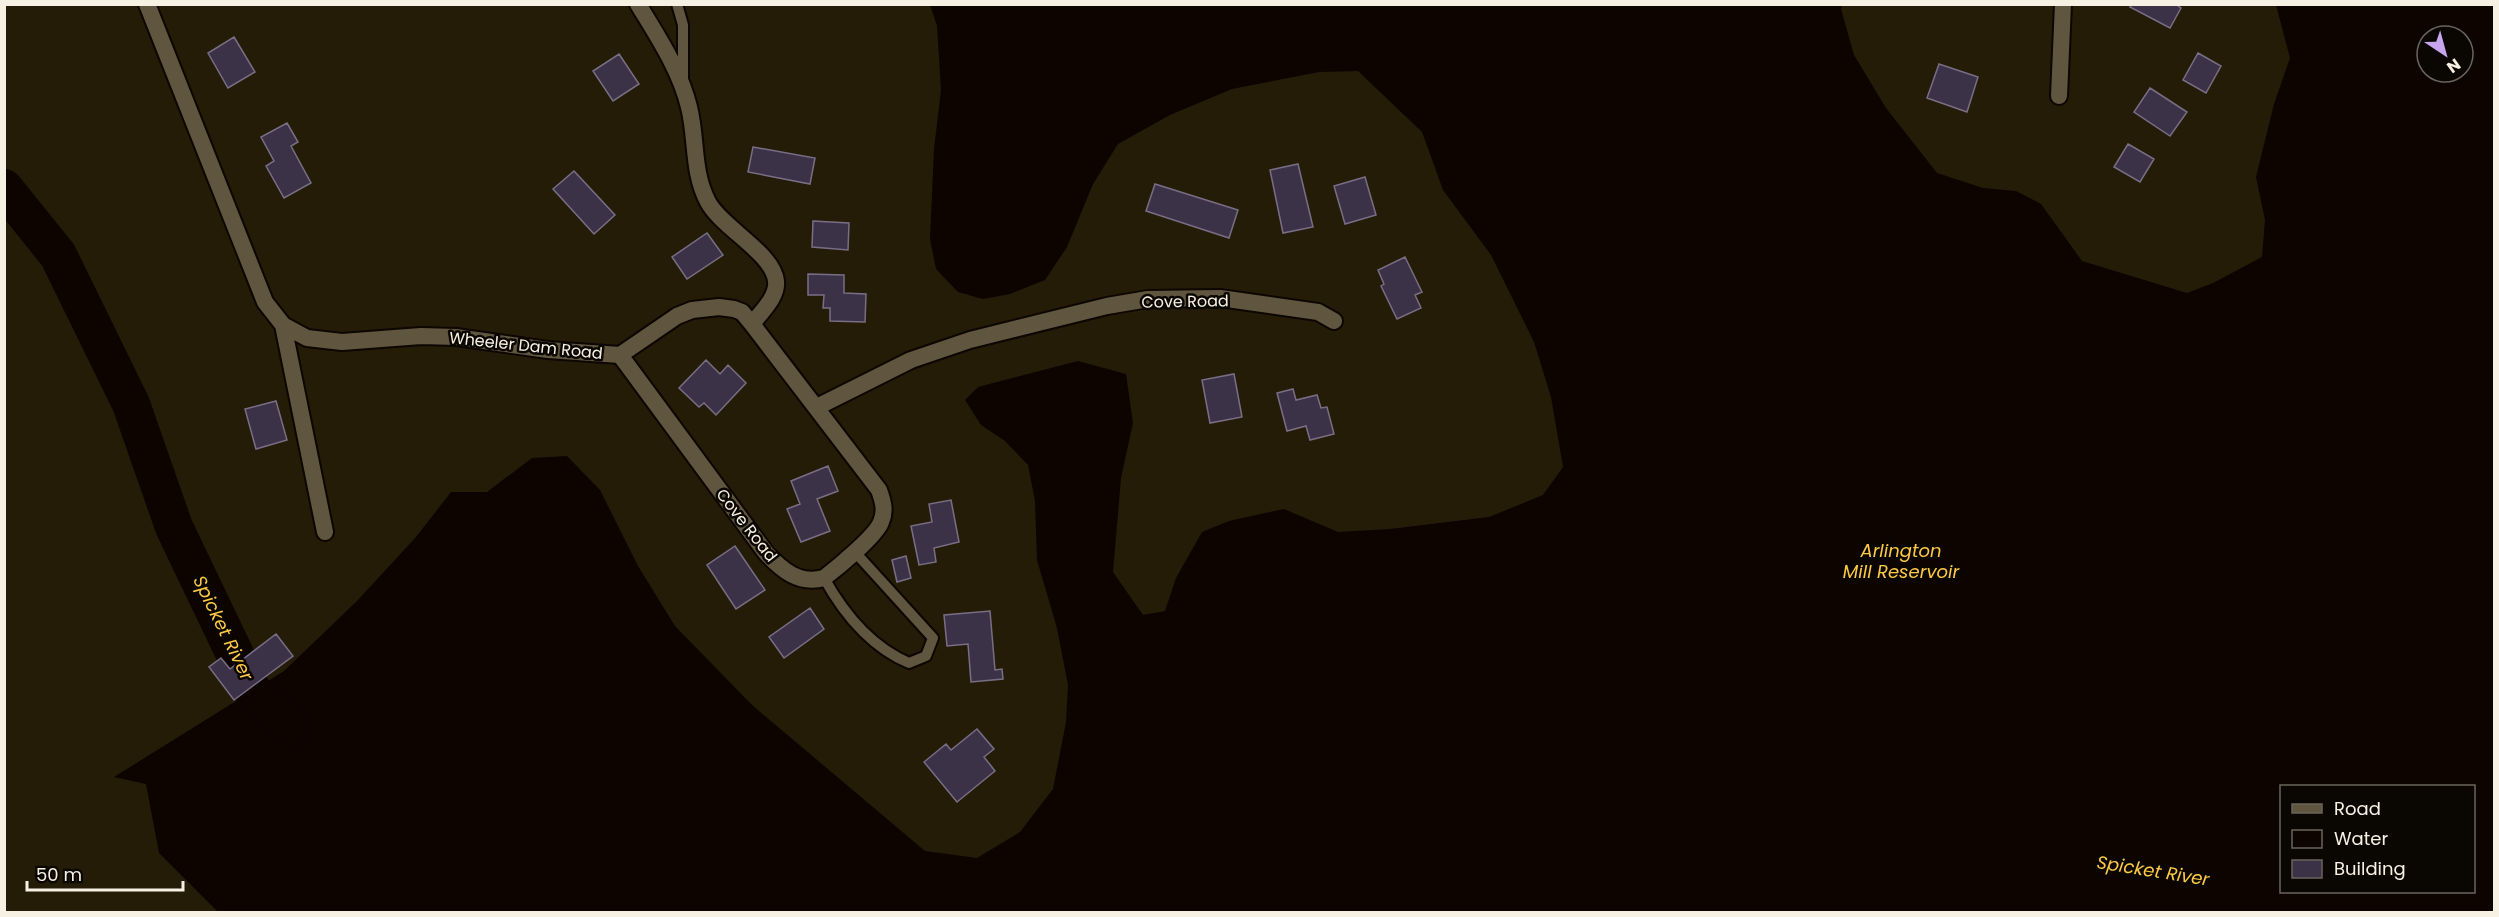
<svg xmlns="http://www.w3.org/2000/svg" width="2499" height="917" font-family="Poppins,sans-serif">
	<rect width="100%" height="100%" fill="#251c07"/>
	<path fill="#0d0400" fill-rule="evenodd" d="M930,5H1842L1841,9L1854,55L1886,108L1937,173L1983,188L2016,191L2041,204L2082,261L2187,293L2213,283L2262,257L2265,220L2256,177L2274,104L2290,58L2276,5H2494V912H218L159,853L146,784L114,777L284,671L357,601L416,537L451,492H487L532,458L567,456L600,490L638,566L675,626L752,705L925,851L977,858L1020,832L1053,789L1066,722L1068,685L1057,628L1037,560L1035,501L1028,465L1005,441L981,425L965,400L978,387L1078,361L1126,374L1133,423L1121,478L1113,572L1143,615L1165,611L1176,578L1202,532L1229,521L1284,509L1338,532L1390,529L1489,517L1543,495L1563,467L1551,397L1534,342L1491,255L1443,190L1422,132L1358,71L1319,72L1232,89L1170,115L1118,144L1093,184L1067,247L1045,280L1010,294L983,299L958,292L936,269L930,239L934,149L941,90L937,26ZM2427,36H2463V72H2427ZM2282,786H2474V892H2282Z"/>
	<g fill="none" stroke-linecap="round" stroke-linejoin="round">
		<path stroke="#0d0400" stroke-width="38" d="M4,188L58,255L131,404L174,527L253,692L292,727"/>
	</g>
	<path fill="#3b3247" stroke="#786f86" stroke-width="1.5" d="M2132,4H2175L2181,8L2170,28L2130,7Z
		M234,37L255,72L228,88L208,53Z
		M2198,53L2221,66L2206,93L2183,80Z
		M619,54L639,84L613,101L593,71Z
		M1939,64L1978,77L1967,112L1927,98Z
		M2150,88L2187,112L2170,136L2134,112Z
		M287,123L298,142L291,146L311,183L284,198L266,166L274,161L261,137Z
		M2128,144L2154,159L2140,182L2114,167Z
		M753,147L815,158L810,184L748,172Z
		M1298,164L1313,227L1283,233L1270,170Z
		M574,171L615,215L594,234L553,189Z
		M1365,177L1376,215L1345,224L1334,186Z
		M1155,184L1238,210L1229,238L1146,211Z
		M813,221L849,223L848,250L812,247Z
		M707,233L723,255L687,279L672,257Z
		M1405,257L1422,292L1415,295L1421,308L1397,319L1381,286L1384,284L1378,270Z
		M808,274L844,275V293L866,294L865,322L830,321V308H823L824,295H808Z
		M706,360L720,374L728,365L746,383L716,415L704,403L699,407L679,388Z
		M1234,374L1242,417L1210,423L1202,380Z
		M1293,389L1296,400L1317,395L1321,408L1327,407L1334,434L1310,440L1306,426L1287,431L1277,393Z
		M276,401L287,440L256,449L245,409Z
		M828,466L838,491L817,499L830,531L801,542L787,509L800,504L791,481Z
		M951,500L959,542L934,548L936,562L919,565L911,526L932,522L929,504Z
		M735,546L765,590L736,609L707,565Z
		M906,556L911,578L897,582L892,560Z
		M810,608L824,629L784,658L769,637Z
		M990,611L995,670L1002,669L1003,679L971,682L968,644L947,646L944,615Z
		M276,634L293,656L234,700L209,667L221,658L230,669Z
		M977,729L994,749L984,757L995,771L957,802L924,762L946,744L951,750Z"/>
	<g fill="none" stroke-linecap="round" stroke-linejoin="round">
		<defs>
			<path id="service" d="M677,4L683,25V79
				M824,578C844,614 871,647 909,663L926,656L933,638L854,551"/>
			<path id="minor" d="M147,4L265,302L283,325L307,338L342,342L421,336L456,337L548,350L620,355L677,316L692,310L719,307L734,309L742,312L752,324
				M2059,96L2063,4
				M283,325L325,532
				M620,355L766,553C782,570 799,585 824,578C837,568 876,536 881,522C886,511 883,501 879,490L752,324C761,312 778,297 776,281C773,253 722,228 708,202C692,172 697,139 689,107C680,70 658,37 638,4
				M817,407L911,360L970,340L1107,306L1148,299L1220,298L1318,312L1334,321"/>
		</defs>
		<use href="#service" stroke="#0e0600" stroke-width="14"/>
		<use href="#minor" stroke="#0e0600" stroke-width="20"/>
		<use href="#service" stroke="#60563f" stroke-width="10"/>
		<use href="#minor" stroke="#60563f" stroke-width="16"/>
	</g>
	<g text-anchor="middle" stroke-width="5" stroke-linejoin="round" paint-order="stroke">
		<g font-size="16" fill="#f7f1e4" stroke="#0a0702">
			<text transform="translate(1185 301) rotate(-1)" y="6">Cove Road</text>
			<text transform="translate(526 345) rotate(6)" y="6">Wheeler Dam Road</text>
			<text transform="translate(747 525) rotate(52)" y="6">Cove Road</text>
		</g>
		<g font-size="18" font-style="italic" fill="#fdc946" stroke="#0a0702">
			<text x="1901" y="557">Arlington<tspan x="1901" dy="21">Mill Reservoir</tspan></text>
			<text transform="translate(223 628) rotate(64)" y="6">Spicket River</text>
			<text transform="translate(2153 871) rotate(9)" y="6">Spicket River</text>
		</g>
	</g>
	<rect width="2499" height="917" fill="none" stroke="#f7f1e4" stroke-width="12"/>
	<rect x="2280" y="785" width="195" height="108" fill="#0a0702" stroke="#69655c" stroke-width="1.5"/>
	<rect x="2292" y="804" width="30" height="9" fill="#60563f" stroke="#69655c" stroke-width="1.5"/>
	<text x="2334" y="815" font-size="18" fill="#f7f1e4">Road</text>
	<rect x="2292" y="830" width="30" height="18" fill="#0d0400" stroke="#69655c" stroke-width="1.5"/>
	<text x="2334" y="845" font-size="18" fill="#f7f1e4">Water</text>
	<rect x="2292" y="860" width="30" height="18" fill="#3b3247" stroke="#69655c" stroke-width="1.5"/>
	<text x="2334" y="875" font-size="18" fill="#f7f1e4">Building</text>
	<g transform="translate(2445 54) rotate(144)"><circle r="28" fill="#0a0702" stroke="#69655c" stroke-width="1.5"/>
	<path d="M0-4.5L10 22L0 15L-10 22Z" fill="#c7a6ef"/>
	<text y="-9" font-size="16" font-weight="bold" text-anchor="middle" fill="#f7f1e4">N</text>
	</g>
	<path d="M27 881v9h156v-9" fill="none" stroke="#f7f1e4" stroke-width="3"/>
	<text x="36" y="881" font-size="18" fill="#f7f1e4" stroke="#0a0702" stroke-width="4.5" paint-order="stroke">50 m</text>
</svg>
